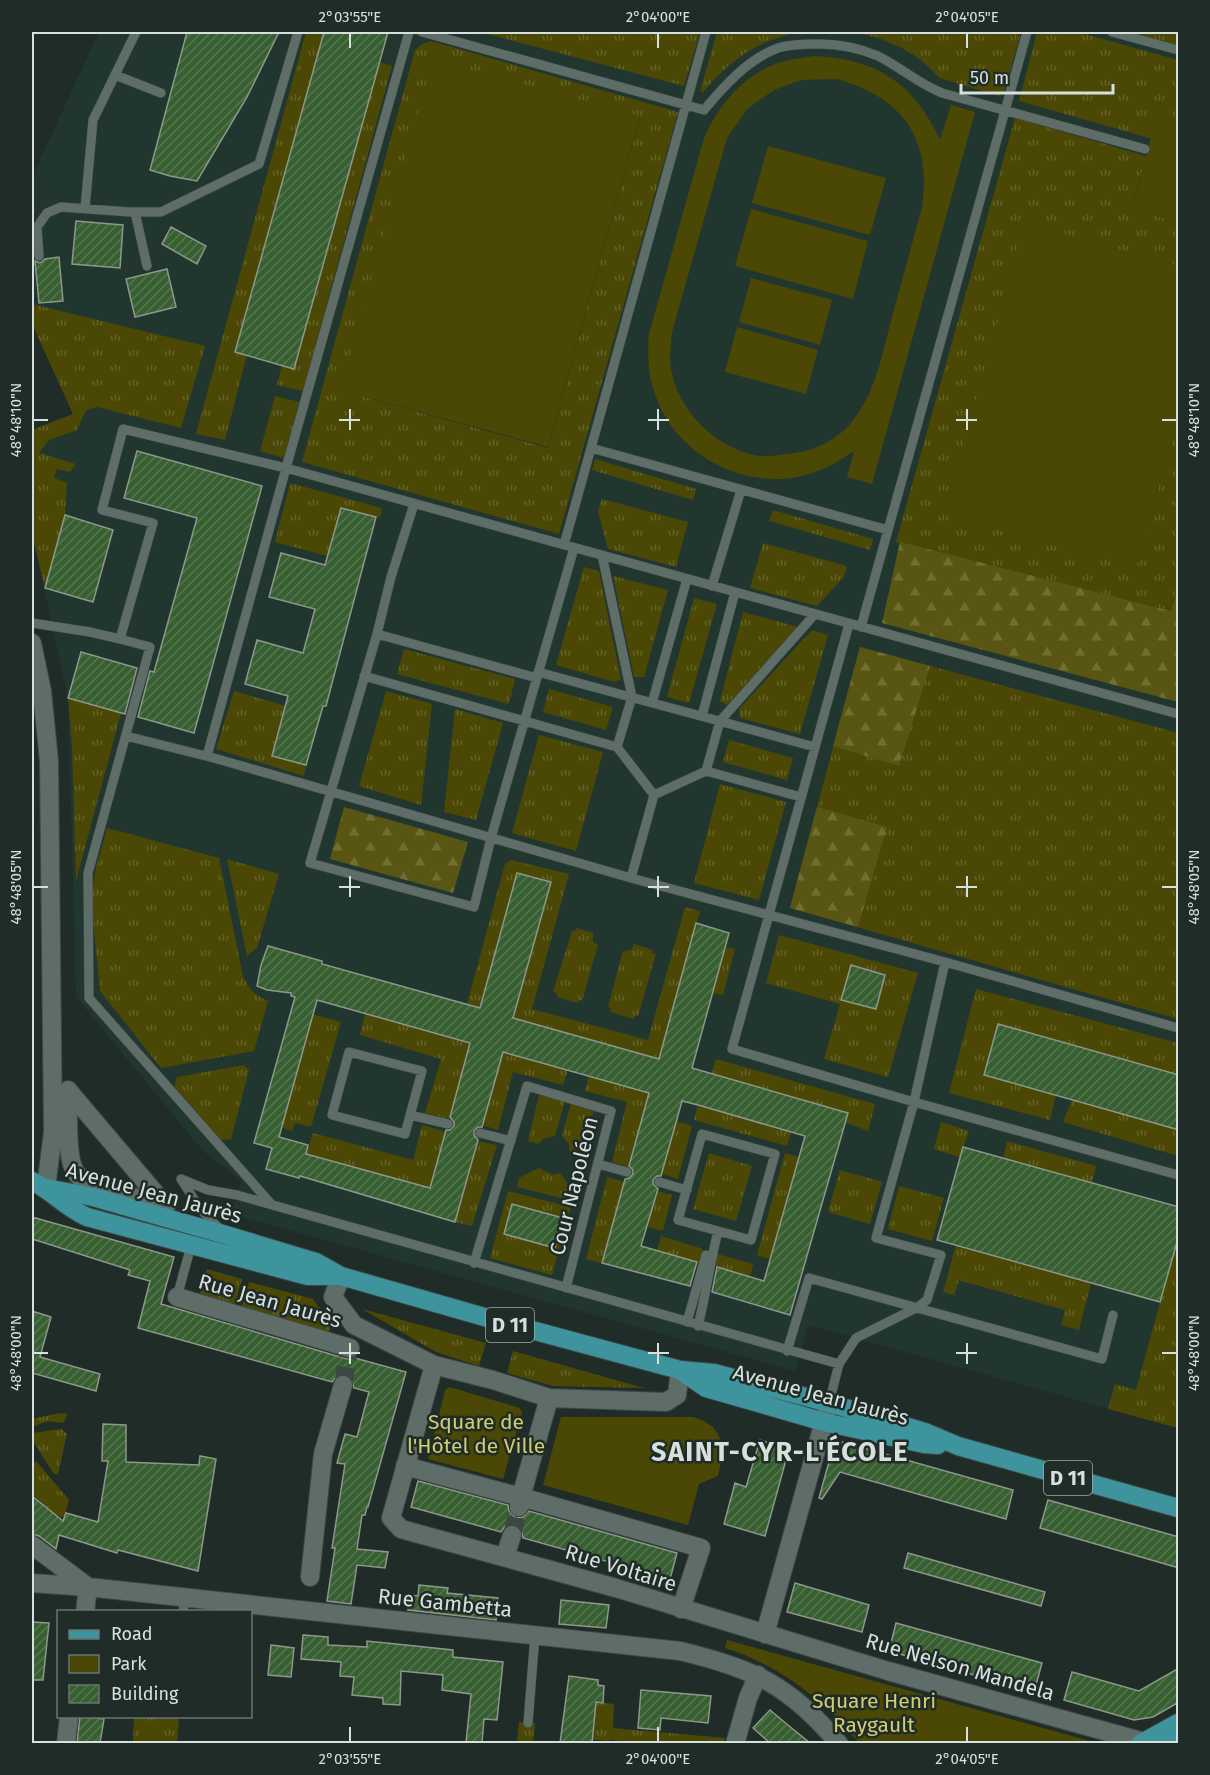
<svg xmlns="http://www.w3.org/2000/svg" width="1210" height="1775" font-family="'Fira Sans',sans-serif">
	<defs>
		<pattern id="grass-tufts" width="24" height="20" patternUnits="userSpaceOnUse" patternTransform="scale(1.5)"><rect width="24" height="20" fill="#4b4805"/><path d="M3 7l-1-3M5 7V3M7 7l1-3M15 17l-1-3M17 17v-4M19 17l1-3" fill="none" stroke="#646229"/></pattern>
		<pattern id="forest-firs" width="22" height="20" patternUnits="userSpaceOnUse" patternTransform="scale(1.5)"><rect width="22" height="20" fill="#595613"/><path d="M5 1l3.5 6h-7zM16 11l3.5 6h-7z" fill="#706e35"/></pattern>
		<pattern id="building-hatch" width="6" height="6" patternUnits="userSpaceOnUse" patternTransform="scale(1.5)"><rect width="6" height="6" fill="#385f31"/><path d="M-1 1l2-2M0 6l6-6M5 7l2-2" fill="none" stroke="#54764e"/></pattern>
	</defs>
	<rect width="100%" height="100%" fill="#1f2c28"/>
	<path fill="#223630" d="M99,32H1178V1428L808,1325L795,1371L235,1215L233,1207L241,1180L203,1151L76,997L68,698L32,534V430L73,414L32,324V177Z"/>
	<path fill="url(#grass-tufts)" fill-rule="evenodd" d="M306,32H324L235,352L247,355L225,440L196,434Z
		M480,32H700L684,86Z
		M717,32H802C759,39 731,59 703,92L700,91Z
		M852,32H1021L1004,92L999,96L940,78L920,59L902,48L879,38Z
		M1037,32H1078L1178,60V124L1156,119L1153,139L1019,101Z
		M1130,32H1178V45Z
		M431,41L678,112L559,534L302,462L415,50L422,44ZM640,117L548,448L340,390Z
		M379,62L392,66L303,391L277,385L282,365Z
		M1015,118L1146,156L1132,209L1178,222V266L1025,224L1136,568L1178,416V589L1172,611L896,542Z
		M32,304L205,346L181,428L97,407L86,410L77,430L49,440L39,453L76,464L70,472L57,469L54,478L67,483L65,515L45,588L32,534V430L73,414L32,324Z
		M275,396L299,402L284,458L260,451Z
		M595,459L696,489L693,500L592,470Z
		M290,483L382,508L380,518L341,508L327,556L275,542Z
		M602,499L688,522L676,567L608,549L598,511Z
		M773,510L873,539L870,550L769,521Z
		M763,543L847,566L844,577L817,606L750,588Z
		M584,567L599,571L621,680L614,682L556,665Z
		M613,576L668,590L644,677H634Z
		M694,598L717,604L689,703L667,697Z
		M743,612L798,627L727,705L720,701Z
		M812,630L828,635L800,734L740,718L739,709Z
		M860,647L1178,733V1019L790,908Z
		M404,649L515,679L509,704L397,674Z
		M549,689L613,707L606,730L543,712Z
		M234,691L286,706L272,756L306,765L304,776L216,749Z
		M386,691L432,704L421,805L359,786Z
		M68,698L121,713L76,881L72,746Z
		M455,709L503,723L476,820L444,812Z
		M539,735L603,752L576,851L512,833Z
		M729,740L793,758L787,780L723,762Z
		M720,784L786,802L759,900L694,883Z
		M107,828L219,858L243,976C249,989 254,995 268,1001L254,1051L161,1068L100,991L91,899L96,868Z
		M227,859L279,874L257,948L247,956Z
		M511,860L569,874L532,1009L648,1040L685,907L700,911L659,1059L513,1018L550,882L517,873L480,1008L467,1004L505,864Z
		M576,928L593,933V942L598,945L582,1001L579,1000L578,1003L557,997V993L553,992L572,931H575Z
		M779,935L918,973L888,1077L824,1059L840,1004L766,983ZM851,965L885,975L876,1009L841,1000Z
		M634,944L653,950L652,953L656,954L638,1016L635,1015L634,1019L610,1012L611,1008L608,1007L623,951L631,950Z
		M725,947L735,949L723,995L712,993Z
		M976,989L1178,1043V1075L999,1024L984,1075L1056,1095L1050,1120L949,1093Z
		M365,1013L470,1043L449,1119L425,1113L441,1059L360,1035Z
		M312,1014L341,1022L311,1127L295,1123L292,1131L281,1127Z
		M503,1052L568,1070L563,1085L513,1072L498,1130L482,1125Z
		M716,1059L875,1104L868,1131L845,1122L847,1113L711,1074Z
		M244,1065L249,1070L231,1139L221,1140L174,1087L177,1077Z
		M589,1076L649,1093L629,1167L612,1162L627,1102L585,1091Z
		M539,1095L565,1101L555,1136L543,1139L539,1144L528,1141Z
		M1072,1100L1178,1130V1156L1063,1122Z
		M571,1103L594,1109L582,1155L570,1152L569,1144L562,1136Z
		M698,1105L791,1132L787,1146L694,1120Z
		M676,1121L692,1126L678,1179L662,1174Z
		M941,1122L969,1131L960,1157L934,1149Z
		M422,1125L446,1132L430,1188L306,1154L313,1133L413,1160Z
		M478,1141L497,1145L472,1226L455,1222Z
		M1007,1141L1096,1166L1092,1183L1003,1158Z
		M709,1153L752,1166L736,1221L693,1209Z
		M785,1153L799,1157L770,1259L757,1255Z
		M539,1168L553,1175L560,1173L572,1190L569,1200L517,1187L519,1178Z
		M840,1170L882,1182L870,1224L828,1212Z
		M607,1177L624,1182L602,1263L586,1259Z
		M899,1186L944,1198L932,1241L888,1229Z
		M508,1191L571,1207L552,1275L490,1258ZM512,1204L563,1218L555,1248L504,1234Z
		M657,1191L672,1195L663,1231L647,1227Z
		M661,1236L703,1249L699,1263L657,1251Z
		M1177,1241L1178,1242V1428L1108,1409L1115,1384L1136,1390Z
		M956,1245L1091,1283L1079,1330L1061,1325L1065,1310L959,1280L954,1295L943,1292Z
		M717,1254L753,1264L750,1277L713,1266Z
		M207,1269L242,1279L234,1307L199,1297Z
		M249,1282L313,1299L330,1322V1329L327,1333L241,1309Z
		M362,1309L486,1343L479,1366L436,1352Z
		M513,1351L644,1388L553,1386L507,1373Z
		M59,1413L68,1414L63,1423L48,1421L32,1427V1419Z
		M62,1429L67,1434L58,1474H54L32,1440V1433Z
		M36,1461L69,1500L64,1518L54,1514L32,1494V1464Z
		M596,1702L614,1704L613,1728L725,1738L723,1743L624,1744V1741L610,1740L609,1741L562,1737L565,1708L595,1711Z
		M134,1717H179L177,1743H133Z
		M519,1722L535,1723L533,1743L517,1744Z"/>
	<path fill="url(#forest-firs)" d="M900,542L1171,611L1178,589V702L882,623Z
		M860,647L930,666L899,766L833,746Z
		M344,807L468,842L453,893L330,859Z
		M817,807L887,827L858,927L790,908Z"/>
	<path fill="#4b4805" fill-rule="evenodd" d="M814,56C877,59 913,82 940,140L951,105L975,112L872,484L847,477L854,451C842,459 831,466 818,471C754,496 679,460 656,397C648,376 647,355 649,334L704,138C719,104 744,74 781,62C792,59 803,58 814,56ZM837,79C903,98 932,138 922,207C912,244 902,281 892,317C882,355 876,392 851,423C836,441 810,453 787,454C778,455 768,457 760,456C717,450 678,411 671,369C669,356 671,344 672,332L727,138L747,109L774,90L801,80Z
		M433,59L640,116L548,447L340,390Z
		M1156,118L1178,124V222L1132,210Z
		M768,146L886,178L870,235L752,203Z
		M751,209L868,241L853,299L735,266Z
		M1025,223L1178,266V416L1136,568L944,515Z
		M751,278L832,300L820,345L739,322Z
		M737,327L818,350L806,394L725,372Z
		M449,1387L520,1408L522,1413L503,1479L428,1459L445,1390Z
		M561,1417H693C725,1426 725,1448 718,1476L699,1484L688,1525L543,1485Z
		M727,1640L1097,1743H859C826,1701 777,1664 725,1648Z"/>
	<path fill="url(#building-hatch)" stroke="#8e978c" stroke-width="1.5" fill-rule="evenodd" d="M187,32H279L247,97L197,181L170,176L150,170Z
		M324,32H388L294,369L235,352Z
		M76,221L123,225L120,268L72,264Z
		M171,227L206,246L197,264L162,244Z
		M59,257L63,301L39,303L35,261L40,263L45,259Z
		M167,269L176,307L135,317L126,279Z
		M137,451L262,486L194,733L138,717L150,671L154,672L197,518L124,498Z
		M341,508L376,517L326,706H323L306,765L272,756L288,696L245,684L257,640L303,653L315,609L269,597L281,553L325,565Z
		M65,515L113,530L93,602L45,588Z
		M81,652L137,668L125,714L68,698Z
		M517,873L551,882L513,1018L659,1059L696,923L729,933L692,1068L848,1113L790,1315L712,1292L717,1267L764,1281L805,1136L698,1105L682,1101L661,1176H657L653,1180V1184L658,1189L641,1246L697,1262L690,1286L602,1263L625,1179L629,1178L633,1174V1170L629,1166L649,1093L503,1052L482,1127H478L474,1131V1135L478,1140L455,1222L300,1176L299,1178L266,1169L272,1148L254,1143L295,997L291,996V993L267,990L257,986L261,965L268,946L322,961V964L480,1008ZM317,1000L470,1043L450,1117L454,1122V1126L450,1130H446L430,1188L306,1154L308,1145L279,1137Z
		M851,965L885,975L876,1009L841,1000Z
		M998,1024L1179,1075V1130L984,1075Z
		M963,1147L1179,1207V1235L1160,1302L937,1240Z
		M512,1204L563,1218L555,1248L504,1234Z
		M32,1217L174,1257L161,1304L347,1359L355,1358L406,1372L368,1507H367L365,1515H362L357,1549L388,1552L385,1568L357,1565L351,1604L327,1601L335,1548H332L345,1464L337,1463L345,1434L357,1437L369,1392L354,1388L351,1378L346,1374L336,1377L332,1382L138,1328L150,1281L128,1275L130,1270L32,1239Z
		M32,1311L51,1317L40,1357L100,1374L96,1391L32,1373Z
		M103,1424L126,1425V1462L199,1465L200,1456L216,1459L198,1571L118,1550L117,1553L59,1535L56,1549L39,1536L32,1534V1496L63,1521L66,1513L98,1522L108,1461H102Z
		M760,1440L789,1449L765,1536L724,1524L735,1483L746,1487Z
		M835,1440L1013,1490L1006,1519L840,1472L822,1499L819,1498Z
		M418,1481L508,1505L509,1511L516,1518L523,1517L529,1511L677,1553L670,1579L523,1538L521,1528L515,1524L505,1526L501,1532L411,1507Z
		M1048,1500L1179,1537V1568L1040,1528Z
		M908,1553L1045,1592L1041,1606L904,1568Z
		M795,1583L869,1605L862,1632L787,1612Z
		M419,1585L448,1588L447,1593L498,1598L496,1620L408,1610L410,1595L418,1596Z
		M561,1600L609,1605L606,1628L559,1624Z
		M32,1622L49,1623L43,1680H32Z
		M896,1623L1042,1663L1034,1692L889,1651Z
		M303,1635L328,1637V1645L367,1647V1641L396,1644L453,1650V1657L503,1662L497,1720L484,1719L482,1743H466L471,1694L442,1690L443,1675L401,1671L400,1705L383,1704V1698L352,1695L354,1677L340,1676L341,1662L301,1659Z
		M271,1645L294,1648L291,1677L268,1675Z
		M1179,1668V1702L1153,1717L1134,1720L1064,1700L1072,1672L1139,1691Z
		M569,1676L598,1680V1685L604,1686L603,1703L596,1702L592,1743H560Z
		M641,1690L711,1696L708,1723L661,1718L660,1730L638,1728Z
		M770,1710L783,1721L810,1743H770L753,1728Z
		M80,1716L104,1719L100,1743H77Z"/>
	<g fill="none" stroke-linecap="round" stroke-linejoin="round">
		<path stroke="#3b4743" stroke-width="18" stroke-dasharray="18 9" stroke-linecap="butt" d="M343,1385L348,1356
			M512,1535L519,1507"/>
		<defs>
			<path id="lane" d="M422,32L704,110C724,86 748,59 778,48C791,44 806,44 819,44C840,44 859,48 878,56C900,67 919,84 942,93L1145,149
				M706,32L591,448L888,530L1027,32
				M1112,32L1178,50
				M115,75L161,93
				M85,208L93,120L136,32
				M135,212L147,266
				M39,256L37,227L47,213L61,207L130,212H161L259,164L298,32
				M414,504L391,577L377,634L310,863L474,907L491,838L574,548
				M564,545L591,448
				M602,555L632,697L617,747L654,795L631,878
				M712,586L741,490
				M32,623L90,632L120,639L153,523L102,510L123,429L286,468L1178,714
				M849,624L732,1049L914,1102L1178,1175
				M861,627L888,530
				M377,634L537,678
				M120,639L150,647L88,873L89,998L272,1205
				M538,672L815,747
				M364,676L617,747
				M652,703L687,579
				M702,716L735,592
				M126,736L214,758L631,878L945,962L1178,1028
				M207,756L286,468L409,32
				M706,771L801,797
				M654,795L706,771L720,721L815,614
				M349,1052L422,1071L405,1134L332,1115Z
				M410,1115L448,1124
				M480,1133L511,1141
				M702,1134L775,1154L751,1240L678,1220Z
				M598,1164L627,1172
				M181,1179L208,1190L237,1195L839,1364
				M181,1179L201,1210L222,1231
				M659,1182L687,1190
				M474,1263L527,1086L611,1111L566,1288
				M177,1297L191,1246
				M687,1322L706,1255
				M698,1326C706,1294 710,1263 718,1231
				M787,1351L809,1278L1102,1359L1113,1315
				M829,1403L839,1364L856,1338L918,1307L927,1300L941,1255L876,1238L914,1102L945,962
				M183,1612L185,1598
				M528,1723L535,1635"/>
			<path id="street" d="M68,1090L72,1095L166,1206L98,1188C89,1184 80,1180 75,1171C66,1158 68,1108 68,1090Z
				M341,1276L333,1297L354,1325L434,1365L493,1380L549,1398L666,1402L677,1395L680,1370
				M177,1297L350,1348
				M434,1365L391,1518L401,1529L616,1588L888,1671L1144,1742
				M405,1466L521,1497L549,1398
				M519,1507L521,1497L701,1548L681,1609
				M32,1545L88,1587
				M505,1557L512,1535
				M310,1577L323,1454L343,1385
				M32,1583L88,1587L680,1651C752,1668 790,1685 839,1744
				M85,1612L88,1587
				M765,1634L828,1407
				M66,1744L69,1716
				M735,1744L748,1698L758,1675"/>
			<path id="secondary" d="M32,643L42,691L49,761L53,1132L46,1188"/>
			<path id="primary" d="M32,1181C52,1191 66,1208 87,1217L308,1276H340
				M46,1188L93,1197L226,1235L316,1262L341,1276L509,1324L680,1370L714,1373L829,1403L925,1432L958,1446L1178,1508
				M681,1371L706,1388L824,1422L924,1444L938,1445
				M1140,1744L1178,1723
				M1172,1744L1178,1740"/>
		</defs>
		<use href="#lane" stroke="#3f4946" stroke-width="10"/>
		<use href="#street" stroke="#3f4946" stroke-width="20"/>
		<use href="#secondary" stroke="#3f4946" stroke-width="20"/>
		<use href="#primary" stroke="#3f4946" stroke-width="20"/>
		<use href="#lane" stroke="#5f6d69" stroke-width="9"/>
		<use href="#street" stroke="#5f6d69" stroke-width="18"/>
		<use href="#secondary" stroke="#5f6d69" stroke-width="18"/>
		<use href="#primary" stroke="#3e949d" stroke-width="18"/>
	</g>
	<path fill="none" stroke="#d8e0dd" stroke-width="2" d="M350,33V48M658,33V48M967,33V48M350,409V430M658,409V430M967,409V430M33,420H48M339,420H360M648,420H669M956,420H977M1162,420H1177M350,876V897M658,876V897M967,876V897M33,887H48M339,887H360M648,887H669M956,887H977M1162,887H1177M350,1343V1364M658,1343V1364M967,1343V1364M33,1353H48M339,1353H360M648,1353H669M956,1353H977M1162,1353H1177M350,1727V1742M658,1727V1742M967,1727V1742"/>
	<g text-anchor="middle" stroke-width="5" stroke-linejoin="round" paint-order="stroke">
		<g fill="#1f2c28" stroke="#a0aaa7" stroke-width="1.5">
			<rect x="486" y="1308" width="48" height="34" rx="4.5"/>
			<rect x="1044" y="1461" width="48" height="34" rx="4.5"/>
		</g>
		<g font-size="20" font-weight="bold" fill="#d8e0dd">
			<text x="510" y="1332">D 11</text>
			<text x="1068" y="1485">D 11</text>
		</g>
		<g font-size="21" fill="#d8e0dd" stroke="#1f2c28">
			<text transform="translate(574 1186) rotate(-76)" y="7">Cour Napoléon</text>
			<text transform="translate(154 1193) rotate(15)" y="7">Avenue Jean Jaurès</text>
			<text transform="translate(270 1301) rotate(16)" y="7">Rue Jean Jaurès</text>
			<text transform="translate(821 1395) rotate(15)" y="7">Avenue Jean Jaurès</text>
			<text transform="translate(621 1568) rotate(17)" y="7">Rue Voltaire</text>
			<text transform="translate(445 1603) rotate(6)" y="7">Rue Gambetta</text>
			<text transform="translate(960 1667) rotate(16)" y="7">Rue Nelson Mandela</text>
		</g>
		<g font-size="21" fill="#d1ce72" stroke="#1f2c28">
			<text x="476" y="1429">Square de<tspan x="476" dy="24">l'Hôtel de Ville</tspan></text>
			<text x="874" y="1708">Square Henri<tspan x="874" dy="24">Raygault</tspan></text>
		</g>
		<g font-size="27" font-weight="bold" letter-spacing="1.5" fill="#d8e0dd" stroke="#1f2c28">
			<text x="780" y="1461">SAINT-CYR-L'ÉCOLE</text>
		</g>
	</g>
	<rect width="1210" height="1775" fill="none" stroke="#1f2c28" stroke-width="66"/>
	<rect x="57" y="1610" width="195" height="108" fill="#1f2c28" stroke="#697470" stroke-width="1.5"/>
	<rect x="69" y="1630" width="30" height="9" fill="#3e949d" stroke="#697470" stroke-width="1.5"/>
	<text x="111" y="1640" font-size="18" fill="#d8e0dd">Road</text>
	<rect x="69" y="1655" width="30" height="18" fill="#4b4805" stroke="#697470" stroke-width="1.5"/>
	<text x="111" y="1670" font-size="18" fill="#d8e0dd">Park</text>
	<rect x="69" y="1685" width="30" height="18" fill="url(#building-hatch)" stroke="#697470" stroke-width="1.5"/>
	<text x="111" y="1700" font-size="18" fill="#d8e0dd">Building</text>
	<path d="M961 84v9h152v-9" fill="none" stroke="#d8e0dd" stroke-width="3"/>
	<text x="970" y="84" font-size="18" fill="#d8e0dd" stroke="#1f2c28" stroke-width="4.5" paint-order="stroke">50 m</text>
	<rect x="33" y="33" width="1144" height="1709" fill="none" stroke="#d8e0dd" stroke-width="2"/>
	<g font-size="15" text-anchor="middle" fill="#d8e0dd">
		<text x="350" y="22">2°03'55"E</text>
		<text x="658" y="22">2°04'00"E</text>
		<text x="967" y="22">2°04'05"E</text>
		<text transform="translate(16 420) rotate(-90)" y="5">48°48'10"N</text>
		<text transform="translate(1194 420) rotate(-90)" y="5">48°48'10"N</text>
		<text transform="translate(16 887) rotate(-90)" y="5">48°48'05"N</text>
		<text transform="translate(1194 887) rotate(-90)" y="5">48°48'05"N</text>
		<text transform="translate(16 1353) rotate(-90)" y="5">48°48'00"N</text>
		<text transform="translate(1194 1353) rotate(-90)" y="5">48°48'00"N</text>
		<text x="350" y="1764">2°03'55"E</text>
		<text x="658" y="1764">2°04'00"E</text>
		<text x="967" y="1764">2°04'05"E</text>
	</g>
</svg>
